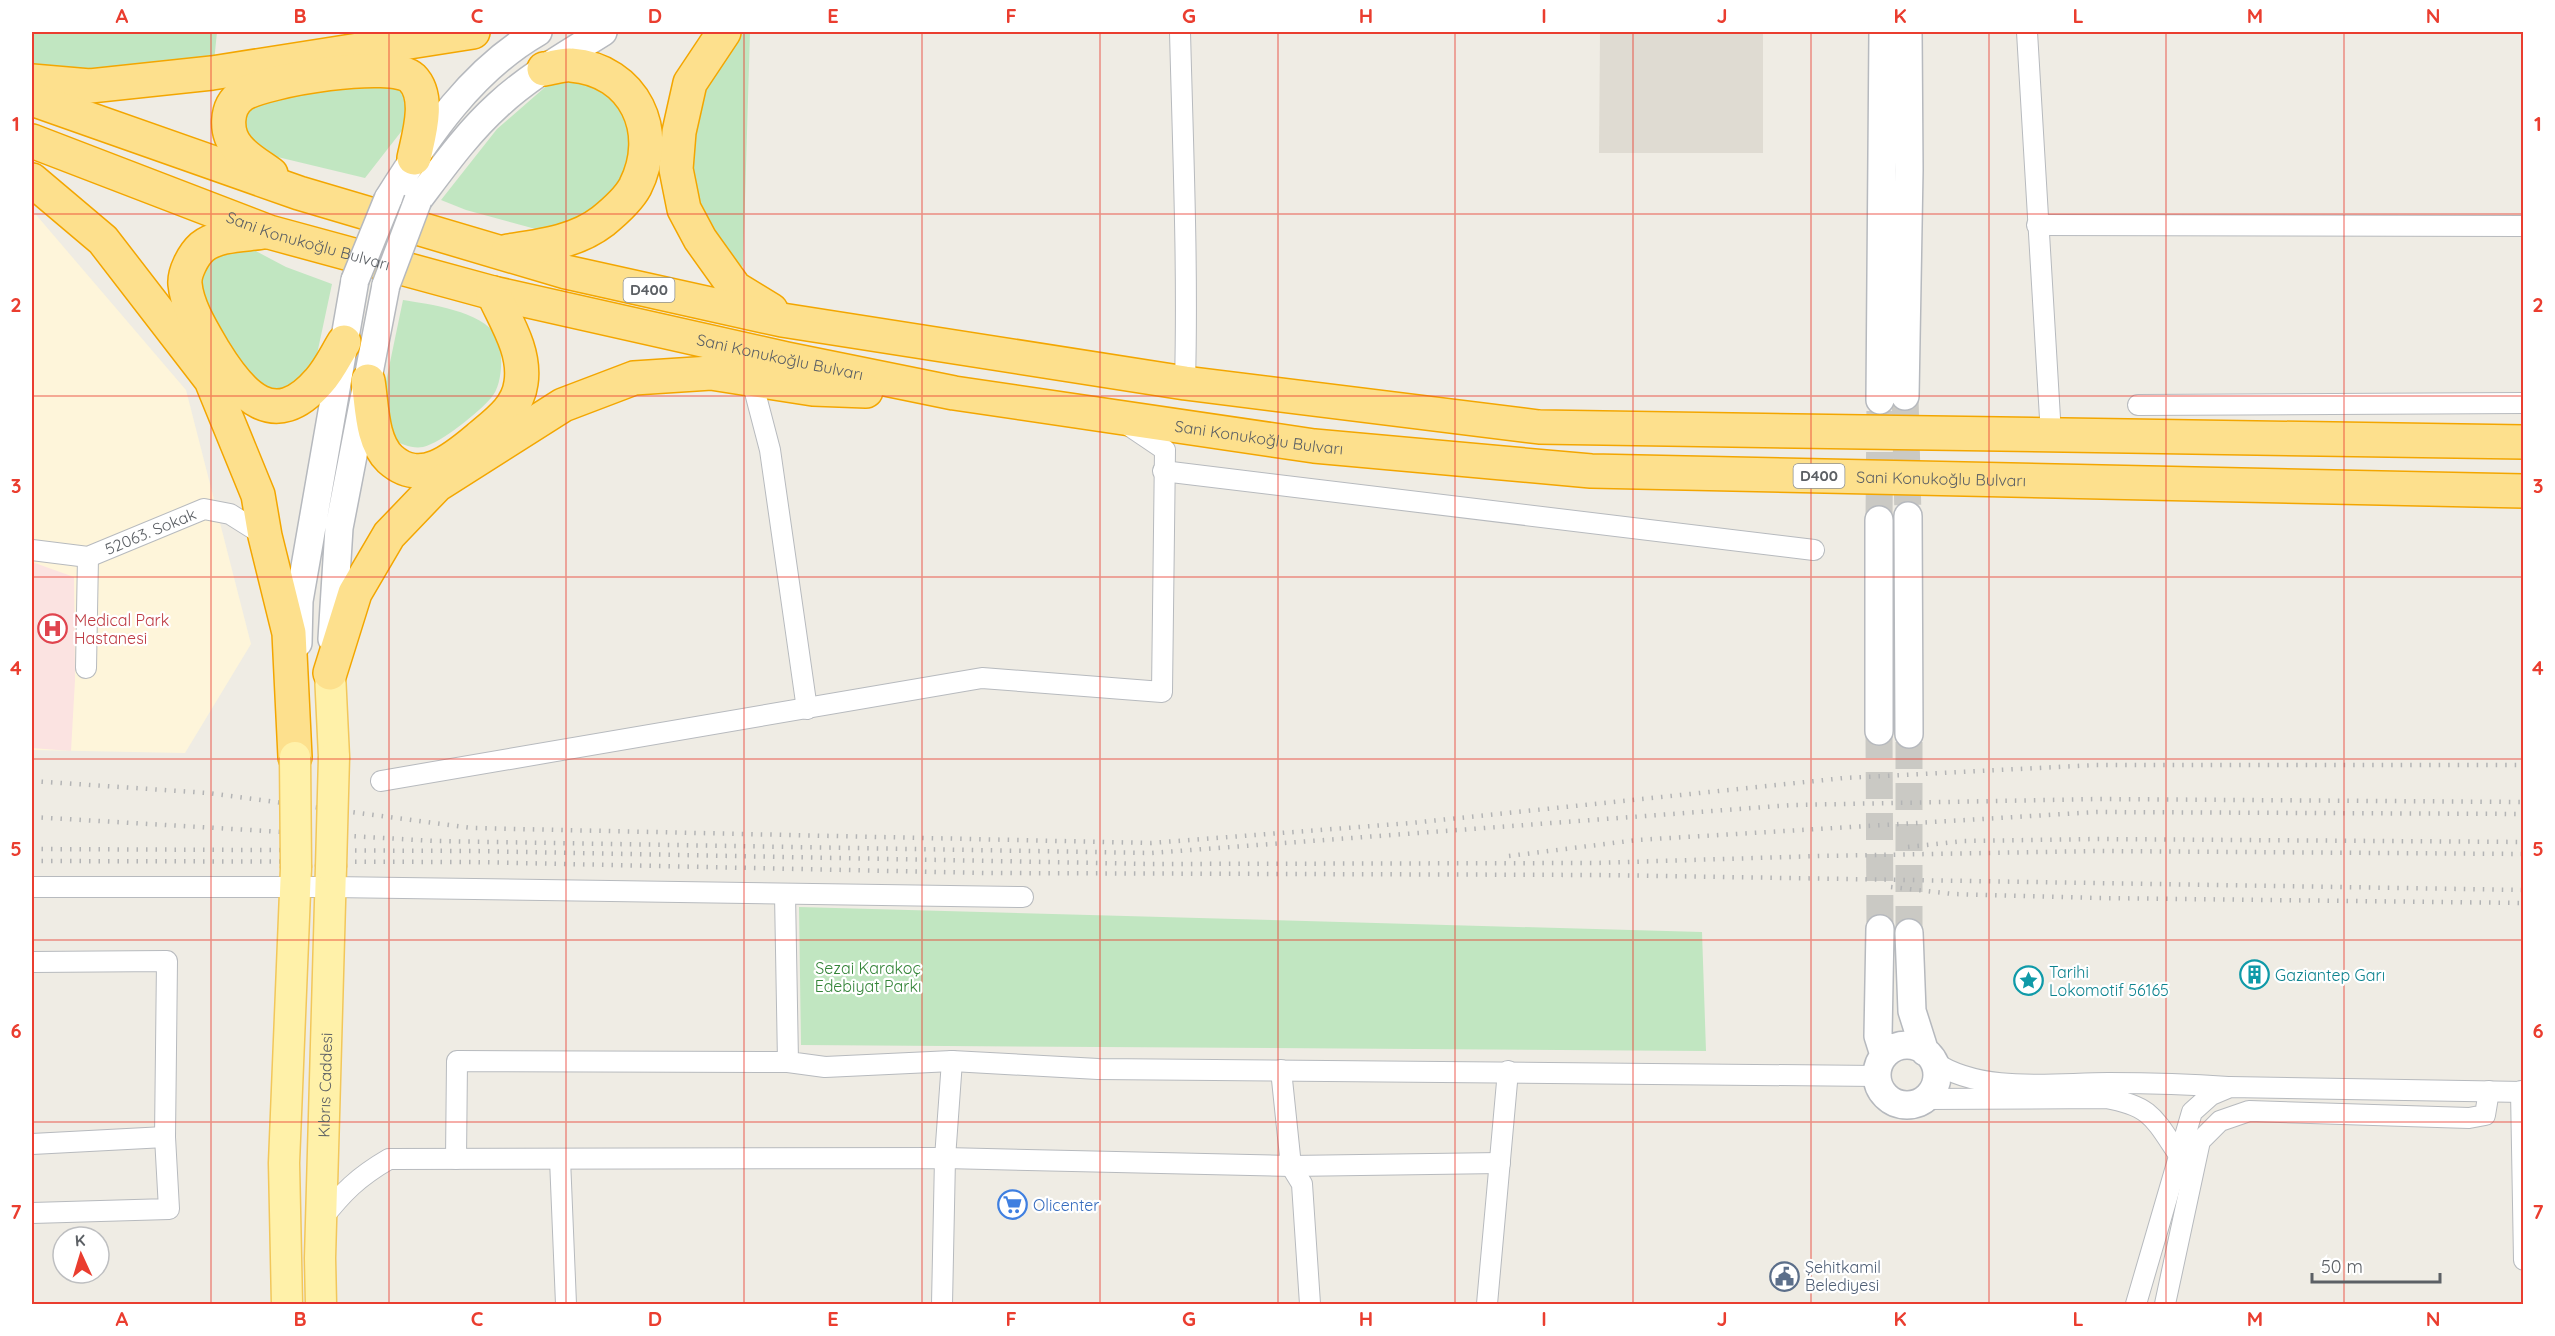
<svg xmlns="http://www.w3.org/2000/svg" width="2555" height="1336" font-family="Quicksand,sans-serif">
	<rect width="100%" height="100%" fill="#efece4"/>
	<path fill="#fef5da" d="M32,210L186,390L251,644L185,753L32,750Z"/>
	<path fill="#dfdbd2" d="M1600,32H1763V153H1599Z"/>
	<path fill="#fbe3e1" d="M32,562L74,577L75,680L71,751L32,748Z"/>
	<path fill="#c1e6c1" d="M32,32H217L214,62C155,66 89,79 32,64Z
		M744,32H750L743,267C702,236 681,174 692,123C700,89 725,59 744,32Z
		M573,78L605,93L624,115L633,137L631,157L620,191L591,214L543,231L466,210L441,200L497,129L551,82Z
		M393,83L411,98V119L365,178L265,154L246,130L244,113C262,92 362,87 393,83Z
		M222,248H250L286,267L332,284L313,373L281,394L247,382L197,295L198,274Z
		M403,300C428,304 483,311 496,336C504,351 503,385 491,398C479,412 441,443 423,447C412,449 402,444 392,440L383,396Z
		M799,907L1702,932L1706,1051L801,1045Z"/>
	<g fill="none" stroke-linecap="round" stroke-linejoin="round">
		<path stroke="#cac9c4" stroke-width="27" stroke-dasharray="27 14" stroke-linecap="butt" d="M1905,396L1908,516
			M1879,520L1880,400
			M1879,731L1880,929
			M1909,933V734"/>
		<defs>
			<g id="street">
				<path d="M1180,32C1183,149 1188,266 1185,383"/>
				<path d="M2027,32L2051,435"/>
				<path d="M2037,225L2524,226"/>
				<path d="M752,381L770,450L807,709"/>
				<path d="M2138,405L2524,403"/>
				<path d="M1163,471L1814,550"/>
				<path id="s1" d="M32,550L88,557L204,509L230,514L265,536"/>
				<path d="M86,668L88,557"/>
				<path d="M381,781L982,678L1162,692L1165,450L1125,423"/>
				<path d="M32,887H331L1023,897"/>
				<path d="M785,894L788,1062L825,1067L952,1061L1098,1069L1877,1076"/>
				<path d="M32,962L167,961L165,1137L169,1209L32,1213"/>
				<path d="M1934,1062C1982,1094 2053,1083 2108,1083C2148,1083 2188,1084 2228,1087"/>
				<path d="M1281,1070L1291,1166L1302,1184L1310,1304"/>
				<path d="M2521,1091L2524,1260"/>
				<path d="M1925,1099L2106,1098C2151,1106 2154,1118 2179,1155"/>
				<path d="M32,1144L165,1137"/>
				<path d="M456,1159L457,1061L788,1062"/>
				<path d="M560,1159L566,1304"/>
				<path d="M321,1220C343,1192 358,1177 389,1159L945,1158L1291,1166L1500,1163"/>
				<path d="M942,1304L945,1158L952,1061"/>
				<path d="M1487,1304L1508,1071"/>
				<path d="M2136,1304L2192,1112L2211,1095L2230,1087L2524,1092"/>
				<path d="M2165,1304L2200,1141L2220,1121L2249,1111L2469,1118L2485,1115L2489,1091"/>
			</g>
			<path id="secondary" d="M388,199C428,135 472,70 538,32
				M418,200C443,167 467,133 498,105C529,76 568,54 603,32
				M1905,396L1909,170L1908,32
				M1880,400L1883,32
				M1908,516L1909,734
				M1879,520V731
				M332,639L339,528L386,285
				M298,643L299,601L355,280
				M1880,929L1878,1036L1884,1055
				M1909,933L1912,1011L1925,1052
				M1877 1075a30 30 0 1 1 60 0a30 30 0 1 1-60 0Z"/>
			<g id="primary">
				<path d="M330,673L334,757"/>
				<path d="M287,1304L284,1163L296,868"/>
				<path id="s2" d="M321,1304L320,1258L331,867"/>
			</g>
			<g id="highway">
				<path d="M724,32L690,83L679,132L676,169L684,209L700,239L735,288L771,310"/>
				<path d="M32,81L90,86L212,73L473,32"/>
				<path d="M32,99L299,193L566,272L782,320L1185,383L1539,427L2524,442"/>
				<path id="s3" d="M32,141L269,232L493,293L787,359L954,393L1314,446L1591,471L2524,491"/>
				<path d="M271,174C260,166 246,158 238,148C225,133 225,107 242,95C265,80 393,59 412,78C431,97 419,135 414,158"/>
				<path d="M32,180L103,240L211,380L258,495L265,536L289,633L295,757"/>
				<path d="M264,232C245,235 218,234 202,247C193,255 184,273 185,284C187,307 203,332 214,351C241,395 274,433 319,381C329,370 336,355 344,342"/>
				<path d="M508,251C541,246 576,242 603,221C614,212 628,200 635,187C663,132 635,70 571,65C563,64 553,68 544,69"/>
				<path d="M368,381C372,405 371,441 390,459C422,488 456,457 481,436C499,421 518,407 521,383C526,351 505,320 493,293"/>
				<path d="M330,673L355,593L389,535L437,485L563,405L634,378L711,373L813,389L866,391"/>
			</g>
		</defs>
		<use href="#street" stroke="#b7babe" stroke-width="22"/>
		<use href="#secondary" stroke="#b6b9be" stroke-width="30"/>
		<use href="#primary" stroke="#f2c75a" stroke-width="33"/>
		<use href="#highway" stroke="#f3a600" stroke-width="36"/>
		<use href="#street" stroke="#fff" stroke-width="20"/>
		<use href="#secondary" stroke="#fff" stroke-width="27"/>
		<use href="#primary" stroke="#fff1a9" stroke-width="30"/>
		<use href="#highway" stroke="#fde08d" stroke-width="33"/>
		<path stroke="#b3b4b5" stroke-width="4.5" stroke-dasharray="1.5 8" stroke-linecap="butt" d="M32,781L208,793L472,828L1151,843L1411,823L1844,778L2096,765H2524
			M32,817L434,841L1151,853L1792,805L2098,799L2524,802
			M1908,847L1964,841L2098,839L2524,842
			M32,849L472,851L1151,864L1596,863L1819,856L2098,851L2524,854
			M1509,856L1637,840L2097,812L2524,814
			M32,861L472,862L986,873L1601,875L2524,890
			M1891,887L1953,894L2096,898L2524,903"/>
		<defs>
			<path id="secondary-bridge" d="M355,280L388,199
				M386,285L418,200"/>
			<path id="primary-bridge" d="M295,757L296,868
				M331,867L334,757"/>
		</defs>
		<use href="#secondary-bridge" stroke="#b6b9be" stroke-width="30" stroke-linecap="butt"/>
		<use href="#primary-bridge" stroke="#f2c75a" stroke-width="33" stroke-linecap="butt"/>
		<use href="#secondary-bridge" stroke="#fff" stroke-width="27"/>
		<use href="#primary-bridge" stroke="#fff1a9" stroke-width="30"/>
	</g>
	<path fill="none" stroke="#ea3d2f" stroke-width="1.5" stroke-opacity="0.55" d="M211,32V1304M389,32V1304M566,32V1304M744,32V1304M922,32V1304M1100,32V1304M1278,32V1304M1455,32V1304M1633,32V1304M1811,32V1304M1989,32V1304M2166,32V1304M2344,32V1304M32,214H2524M32,396H2524M32,577H2524M32,759H2524M32,940H2524M32,1122H2524"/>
	<defs>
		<symbol id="hospital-ring" viewBox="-11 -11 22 22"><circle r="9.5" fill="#fff" stroke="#e0444e" stroke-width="1.5"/><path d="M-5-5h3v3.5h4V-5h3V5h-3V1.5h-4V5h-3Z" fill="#e0444e"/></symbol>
		<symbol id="building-ring" viewBox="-11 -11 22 22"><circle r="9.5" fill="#fff" stroke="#0f9aa8" stroke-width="1.5"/><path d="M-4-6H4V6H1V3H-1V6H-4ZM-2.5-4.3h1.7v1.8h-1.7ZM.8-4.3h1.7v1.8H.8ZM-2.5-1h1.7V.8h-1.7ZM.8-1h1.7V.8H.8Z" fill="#0f9aa8"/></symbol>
		<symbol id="sight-ring" viewBox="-11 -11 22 22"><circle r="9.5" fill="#fff" stroke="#0f9aa8" stroke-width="1.5"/><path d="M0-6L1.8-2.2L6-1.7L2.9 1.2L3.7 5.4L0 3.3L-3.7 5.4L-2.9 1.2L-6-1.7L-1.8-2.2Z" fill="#0f9aa8"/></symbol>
		<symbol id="supermarket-ring" viewBox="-11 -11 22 22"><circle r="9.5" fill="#fff" stroke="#3f7fe0" stroke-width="1.5"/><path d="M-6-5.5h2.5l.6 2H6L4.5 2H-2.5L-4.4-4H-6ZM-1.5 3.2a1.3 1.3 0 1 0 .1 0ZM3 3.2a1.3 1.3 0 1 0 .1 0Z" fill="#3f7fe0"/></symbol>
		<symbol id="civic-ring" viewBox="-11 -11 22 22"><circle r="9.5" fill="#fff" stroke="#5c6f8a" stroke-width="1.5"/><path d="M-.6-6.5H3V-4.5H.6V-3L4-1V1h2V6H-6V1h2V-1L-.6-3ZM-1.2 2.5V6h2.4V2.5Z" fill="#5c6f8a"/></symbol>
	</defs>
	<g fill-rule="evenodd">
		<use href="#hospital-ring" x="36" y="612" width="33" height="33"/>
		<use href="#building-ring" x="2238" y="958" width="33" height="33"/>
		<use href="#sight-ring" x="2012" y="964" width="33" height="33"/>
		<use href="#supermarket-ring" x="996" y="1188" width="33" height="33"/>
		<use href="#civic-ring" x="1768" y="1260" width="33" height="33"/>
	</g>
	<g text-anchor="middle" stroke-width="4.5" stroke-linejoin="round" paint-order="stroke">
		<g fill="#fff" stroke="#8d9093" stroke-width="1.5">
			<rect x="623.5" y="278" width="51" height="24" rx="4.5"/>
			<rect x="1793.5" y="464" width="51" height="24" rx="4.5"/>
		</g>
		<g font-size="15" font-weight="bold" fill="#5c6065">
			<text x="649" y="295">D400</text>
			<text x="1819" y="481">D400</text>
		</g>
		<g font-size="16" fill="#5c6065" stroke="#fff">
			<text dy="6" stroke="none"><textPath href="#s3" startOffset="294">Sani Konukoğlu Bulvarı</textPath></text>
			<text dy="6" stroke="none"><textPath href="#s3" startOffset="780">Sani Konukoğlu Bulvarı</textPath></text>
			<text dy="6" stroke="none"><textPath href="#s3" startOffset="1266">Sani Konukoğlu Bulvarı</textPath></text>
			<text dy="6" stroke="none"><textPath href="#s3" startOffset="1950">Sani Konukoğlu Bulvarı</textPath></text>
			<text dy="6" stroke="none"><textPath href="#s1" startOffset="124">52063. Sokak</textPath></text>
			<text dy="6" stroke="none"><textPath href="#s2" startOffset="219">Kıbrıs Caddesi</textPath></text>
		</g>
		<g font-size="16" fill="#be3a42" stroke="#fff" text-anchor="start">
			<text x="74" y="626">Medical Park<tspan x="74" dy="18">Hastanesi</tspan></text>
		</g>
		<g font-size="16" fill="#348438" stroke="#fff">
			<text x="868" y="974">Sezai Karakoç<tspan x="868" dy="18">Edebiyat Parkı</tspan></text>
		</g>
		<g font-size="16" fill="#0d838f" stroke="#fff" text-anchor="start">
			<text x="2049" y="978">Tarihi<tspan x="2049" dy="18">Lokomotif 56165</tspan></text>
			<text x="2275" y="981">Gaziantep Garı</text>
		</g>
		<g font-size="16" fill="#366cbe" stroke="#fff" text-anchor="start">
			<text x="1033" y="1211">Olicenter</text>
		</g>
		<g font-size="16" fill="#4e5e75" stroke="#fff" text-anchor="start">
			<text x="1805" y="1273">Şehitkamil<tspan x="1805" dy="18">Belediyesi</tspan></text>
		</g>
	</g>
	<rect width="2555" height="1336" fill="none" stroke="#ffffff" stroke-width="66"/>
	<g transform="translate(81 1255) rotate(356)"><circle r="28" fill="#ffffff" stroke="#bebfc1" stroke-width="1.5"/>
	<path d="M0-4.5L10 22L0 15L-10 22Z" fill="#ea3d2f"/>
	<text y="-9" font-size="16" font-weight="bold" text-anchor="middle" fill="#5c6065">K</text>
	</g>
	<path d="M2312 1273v9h128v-9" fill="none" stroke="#5c6065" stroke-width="3"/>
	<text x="2321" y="1273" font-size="18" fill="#5c6065" stroke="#ffffff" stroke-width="4.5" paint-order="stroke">50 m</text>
	<rect x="33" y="33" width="2489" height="1270" fill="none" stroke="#ea3d2f" stroke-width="2"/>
	<g font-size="20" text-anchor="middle" font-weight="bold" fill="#ea3d2f">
		<text x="122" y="23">A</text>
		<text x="300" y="23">B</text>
		<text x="477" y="23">C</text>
		<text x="655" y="23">D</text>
		<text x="833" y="23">E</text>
		<text x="1011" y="23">F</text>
		<text x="1189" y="23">G</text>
		<text x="1366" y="23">H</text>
		<text x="1544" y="23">I</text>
		<text x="1722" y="23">J</text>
		<text x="1900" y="23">K</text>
		<text x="2078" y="23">L</text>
		<text x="2255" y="23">M</text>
		<text x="2433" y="23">N</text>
		<text x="16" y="131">1</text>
		<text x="2538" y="131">1</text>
		<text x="16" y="312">2</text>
		<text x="2538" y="312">2</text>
		<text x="16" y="493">3</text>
		<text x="2538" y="493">3</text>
		<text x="16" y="675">4</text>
		<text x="2538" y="675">4</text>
		<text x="16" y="856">5</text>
		<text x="2538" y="856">5</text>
		<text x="16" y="1038">6</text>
		<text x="2538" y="1038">6</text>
		<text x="16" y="1219">7</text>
		<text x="2538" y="1219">7</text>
		<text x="122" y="1326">A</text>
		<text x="300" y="1326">B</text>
		<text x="477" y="1326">C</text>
		<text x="655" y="1326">D</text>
		<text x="833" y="1326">E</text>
		<text x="1011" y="1326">F</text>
		<text x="1189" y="1326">G</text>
		<text x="1366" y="1326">H</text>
		<text x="1544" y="1326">I</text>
		<text x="1722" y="1326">J</text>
		<text x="1900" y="1326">K</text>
		<text x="2078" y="1326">L</text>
		<text x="2255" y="1326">M</text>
		<text x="2433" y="1326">N</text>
	</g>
</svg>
